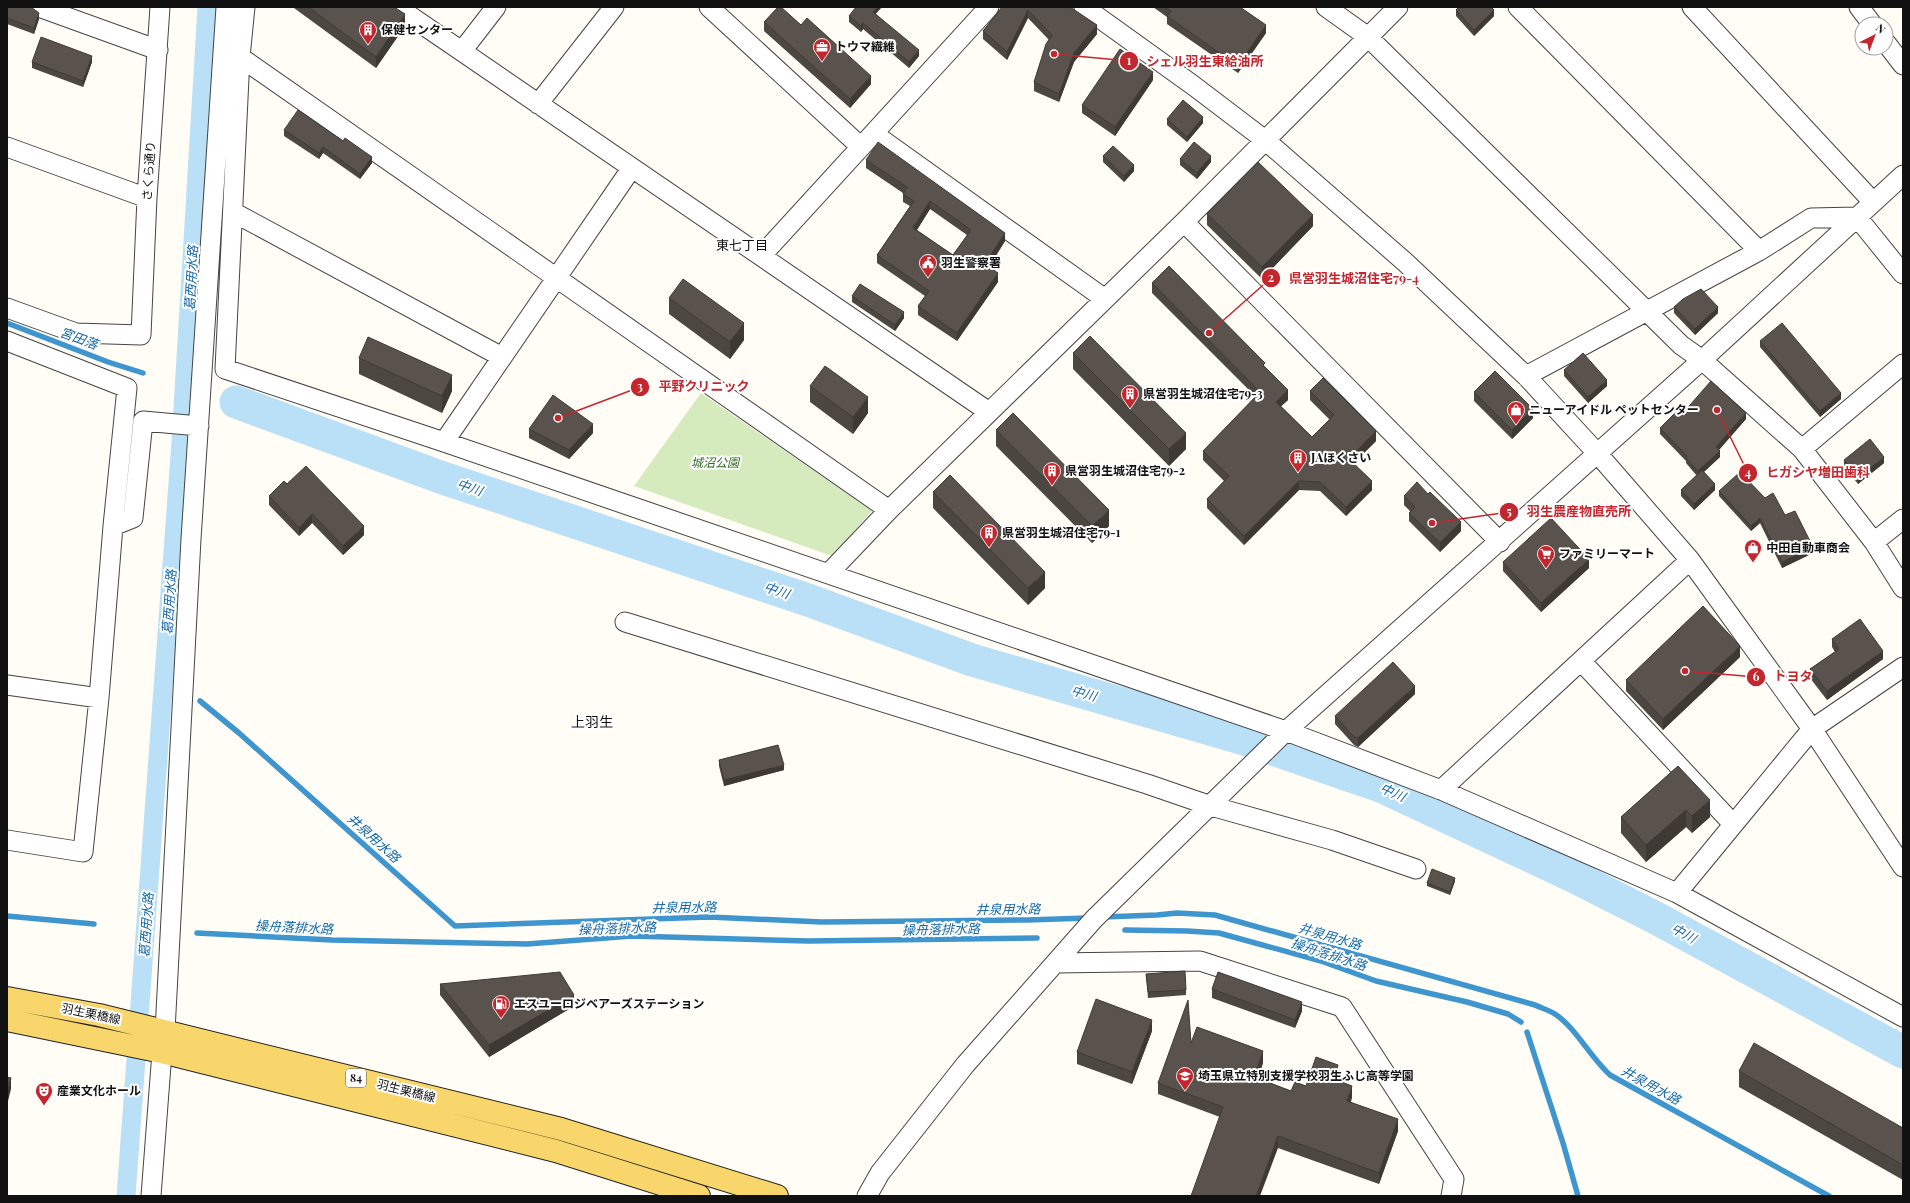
<svg xmlns="http://www.w3.org/2000/svg" width="1910" height="1203" font-family="'Playfair Display','Noto Sans JP',serif">
	<rect width="100%" height="100%" fill="#fffdf5"/>
	<path fill="#d5ebbd" d="M701,393L872,511L832,556L634,486Z"/>
	<g fill="none" stroke-linecap="round" stroke-linejoin="round">
		<path stroke="#3f96cf" stroke-width="5.5" d="M7,323L108,362L143,373
			M200,701L239,733L455,926L709,917L822,922L1027,920L1088,918
			M7,916L94,924
			M1103,917L1157,915L1177,913L1215,915L1535,1005C1541,1008 1549,1010 1555,1014C1576,1028 1590,1057 1610,1075L1829,1196
			M1125,930L1187,931L1219,933L1321,961L1376,981L1467,1002L1508,1014L1521,1022
			M197,933L332,940L527,944L632,936L808,941L1037,938
			M1527,1032L1563,1143L1578,1196"/>
		<path stroke="#b9e0f7" stroke-width="19" d="M126,1196L181,442L207,7"/>
		<path stroke="#b9e0f7" stroke-width="33" d="M236,402L440,477L808,600L972,660L1244,739L1383,787L1573,876L1656,918L1903,1052"/>
		<defs>
			<path id="minor" d="M39,7L158,50
				M245,7L240,57L225,369L444,442L1286,731L1441,790L1677,893L1812,729L1903,667
				M397,7L989,412
				M709,7L861,147
				M1084,7L1194,86L1265,140L1405,262L1526,376L1597,453L1690,560L1812,729L1903,867
				M1326,7L1368,37L1681,345L1702,360L1802,449L1874,542L1903,588
				M1518,7L1759,251
				M1692,7L1873,202
				M1859,7L1872,24
				M1886,43L1903,65
				M462,51L496,7
				M240,57L889,510
				M538,104L614,7
				M874,134L1105,299
				M7,147L147,198
				M233,212L502,357
				M1184,222L1500,542
				M762,255L989,7
				M7,308L76,333L141,335L147,198L160,7
				M7,341L127,388L113,526
				M1526,376L1759,251L1811,218L1857,217L1903,274
				M444,442L631,169
				M1802,449L1903,364
				M1874,542L1903,519
				M828,574L889,510L1184,222L1398,7
				M625,622L1147,784L1211,806L1332,840L1416,869
				M1581,661L1733,824
				M7,685L99,698
				M1441,790L1690,560
				M7,840L83,852L99,698L113,526L133,518L143,421L199,426
				M1677,893L1903,1017
				M1055,963L1200,961L1342,1007L1454,1179L1451,1196
				M165,1031L191,539L226,7
				M151,1196L162,1052
				M867,1196L880,1173L965,1065L1094,919L1286,731L1702,360L1903,175"/>
			<path id="major" d="M7,998L99,1015L561,1129L777,1196
				M7,1020L162,1052L556,1151L699,1196"/>
		</defs>
		<use href="#minor" stroke="#444" stroke-width="21"/>
		<use href="#major" stroke="#222" stroke-width="24"/>
		<use href="#minor" stroke="#fff" stroke-width="19"/>
		<use href="#major" stroke="#f9d66b" stroke-width="22"/>
	</g>
	<path fill="#4d4742" fill-rule="evenodd" d="M7,7L39,19L34,34L7,24Z
		M294,7H394L405,26L376,68L294,8Z
		M1002,7H1070L1097,34L1074,62L1059,102L1034,91V82L1049,40L1028,18L1007,60L983,39V31Z
		M1153,7H1240L1266,33L1238,73L1167,24V17Z
		M1456,10L1494,16L1474,36L1456,16Z
		M876,14L919,56L909,68L863,29L861,32L849,22V16Z
		M764,22L801,25L871,84L850,108L764,31Z
		M32,62H92L83,87L32,68Z
		M1153,80L1115,136L1082,113V105Z
		M1167,119L1203,123L1187,142L1167,125Z
		M284,130L372,163L360,179L323,153L319,159L284,136Z
		M1103,156L1134,171L1124,182L1103,162Z
		M1180,159L1211,162L1197,179L1180,165Z
		M866,160L1005,241L989,267L998,282L957,341L918,315V306L925,296L877,263V255L910,206L903,202V193L866,168ZM930,209L967,235L953,255L917,230Z
		M1207,214L1313,226L1262,279L1207,225Z
		M1152,283L1265,367L1288,400L1281,406L1312,437L1330,420L1310,400V391L1376,441L1354,463L1372,490L1346,516L1320,491L1299,490L1244,545L1207,508V499L1224,481L1203,460V451L1256,397L1152,293Z
		M852,296L904,318L895,331L852,302Z
		M669,298L744,340L730,359L669,314Z
		M1674,307L1718,313L1695,335L1674,313Z
		M1760,341L1841,399L1820,417L1760,347Z
		M1073,353L1186,449L1169,466L1073,369Z
		M359,358L452,391L442,413L359,374Z
		M1564,370L1607,386L1588,403L1564,376Z
		M810,386L868,413L853,434L810,402Z
		M1474,392L1533,418L1512,439L1474,401Z
		M1683,413L1746,419L1719,450L1720,457L1704,472L1715,490L1694,510L1681,496V490L1697,476L1686,463V461L1660,434V428Z
		M529,429L593,433L569,459L529,438Z
		M996,430L1109,526L1092,543L996,446Z
		M1844,460L1884,463L1858,484L1844,466Z
		M287,484L364,535L343,555L312,523L299,536L269,505V496Z
		M1719,491L1765,498L1785,515L1813,553L1782,568L1760,523L1751,531L1719,496Z
		M933,492L1045,588L1028,605L933,508Z
		M1428,494L1461,531L1440,552L1409,521V513L1410,511L1404,505V496Z
		M1503,562L1589,568L1541,612L1503,571Z
		M1832,639L1883,659L1827,700L1810,678V669L1835,652L1832,647Z
		M1740,657L1663,730L1626,691V680Z
		M1415,694L1358,747L1354,745L1335,724V716Z
		M719,760L784,770L724,786L719,766Z
		M1678,766L1710,817L1692,833L1686,827L1646,862L1621,833V817Z
		M1455,881L1450,895L1427,886V883Z
		M1146,974L1186,990V995L1148,998Z
		M440,984L574,1006L489,1057L440,995Z
		M1212,989L1302,1011L1295,1028L1212,998Z
		M1152,1031L1132,1084L1077,1064V1052Z
		M1191,1043L1263,1063L1258,1078L1291,1091L1338,1076L1337,1080L1352,1097L1351,1102L1398,1131L1379,1184L1278,1148L1220,1117L1158,1094V1083Z
		M1739,1071L1903,1128V1180L1739,1087Z"/>
	<path fill="#3f3936" d="M877,7H882L873,17V12Z
		M1028,10V18L1007,60V52Z
		M1494,10V16L1474,36V30Z
		M39,13V19L34,34V28Z
		M405,14V26L376,68V57Z
		M863,23V29L861,32V26Z
		M1097,25V34L1074,62L1059,102V94L1074,53Z
		M1266,25V33L1238,73V66Z
		M919,50V56L909,68V62Z
		M92,56V62L83,87V81Z
		M1153,72V80L1115,136V127Z
		M871,76V84L850,108V99Z
		M1203,117V123L1187,142V137Z
		M323,147V153L319,159V153Z
		M1211,156V162L1197,179V173Z
		M372,157V163L360,179V174Z
		M1134,165V171L1124,182V176Z
		M930,201V209L913,236V228Z
		M1313,215V226L1262,279V267Z
		M1005,233V241L985,273V264Z
		M998,273V282L957,341V333Z
		M1718,307V313L1695,335V329Z
		M904,312V318L895,331V325Z
		M744,323V340L730,359V342Z
		M452,375V391L442,413V396Z
		M1607,380V386L1588,403V397Z
		M1288,390V400L1276,411V402Z
		M1841,393V399L1820,417V411Z
		M868,397V413L853,434V417Z
		M1533,409V418L1512,439V430Z
		M1746,413V419L1716,453V447Z
		M593,424V433L569,459V450Z
		M1376,431V441L1349,468V459Z
		M1186,433V449L1169,466V449Z
		M1720,451V457L1698,477V471Z
		M1884,457V463L1858,484V478Z
		M1299,481V490L1244,545V536Z
		M1372,481V490L1346,516V507Z
		M1715,484V490L1694,510V504Z
		M1109,510V526L1092,543V526Z
		M312,514V523L299,536V528Z
		M1760,518V523L1751,531V526Z
		M1461,522V531L1440,552V543Z
		M364,526V535L343,555V546Z
		M1813,547V553L1782,568V562Z
		M1589,559V568L1541,612V603Z
		M1045,572V588L1028,605V588Z
		M1740,646V657L1663,730V719Z
		M1883,651V659L1827,700V691Z
		M1415,686V694L1358,747V738Z
		M784,765V770L724,786V780Z
		M1710,800V817L1692,833V816Z
		M1686,810V827L1646,862V845Z
		M1455,878V881L1450,895V892Z
		M574,995V1006L489,1057V1045Z
		M1302,1002V1011L1295,1028V1020Z
		M1152,1020V1031L1132,1084V1072Z
		M1263,1051V1063L1254,1088V1077Z
		M1338,1065V1076L1334,1090V1079Z
		M11,1078V1089L7,1105V1093Z
		M1352,1086V1097L1347,1112V1101Z
		M1398,1119V1131L1379,1184V1173Z
		M1278,1136V1148L1260,1196H1256Z"/>
	<path fill="#5a524d" stroke="#3f3936" fill-rule="evenodd" d="M7,7H31L39,13L34,28L7,18Z
		M308,7H394L405,14L376,57Z
		M778,7H781L801,25L807,18L871,76L850,99L764,22Z
		M856,7H877L873,12L919,50L909,62L863,23L861,26L849,16Z
		M1002,7H1070L1097,25L1074,53L1059,94L1034,82L1046,44L1052,35L1028,10L1007,52L983,31Z
		M1164,7H1240L1266,25L1238,66L1167,16L1171,11Z
		M1459,7H1491L1494,10L1474,30L1456,10Z
		M41,37L92,56L83,81L32,62Z
		M1120,49L1153,72L1115,127L1082,105Z
		M1183,100L1203,117L1187,137L1167,119Z
		M298,110L343,141L345,138L372,157L360,174L323,147L319,153L284,130Z
		M878,142L1005,233L985,264L998,273L957,333L918,306L929,291L877,255L914,201L903,194L907,187L866,160ZM930,201L971,230L953,255L913,228Z
		M1194,142L1211,156L1197,173L1180,159Z
		M1113,146L1134,165L1124,176L1103,156Z
		M1258,162L1313,215L1262,267L1207,214Z
		M1169,266L1265,363L1263,365L1288,390L1276,402L1312,437L1334,415L1310,391L1323,378L1376,431L1349,459L1372,481L1346,507L1320,482L1299,481L1244,536L1207,499L1229,476L1203,451L1260,392L1152,283Z
		M683,279L744,323L730,342L669,298Z
		M860,284L904,312L895,325L852,296Z
		M1701,289L1718,307L1695,329L1674,307L1683,299Z
		M1782,323L1841,393L1820,411L1760,341Z
		M1090,336L1186,433L1169,449L1073,353Z
		M368,337L452,375L442,396L359,358Z
		M1583,353L1607,380L1588,397L1564,370Z
		M825,366L868,397L853,417L810,386Z
		M1495,371L1533,409L1512,430L1474,392Z
		M1711,381L1746,413L1716,447L1720,451L1698,471L1686,458L1687,456L1660,428L1679,409L1683,413Z
		M553,395L593,424L569,450L529,429Z
		M1013,413L1109,510L1092,526L996,430Z
		M1870,439L1884,457L1858,478L1844,460Z
		M306,466L364,526L343,546L312,514L299,528L269,496L284,481L287,484Z
		M1702,470L1715,484L1694,504L1681,490Z
		M1740,472L1765,498L1773,493L1785,515L1795,511L1813,547L1782,562L1760,518L1751,526L1719,491Z
		M950,475L1045,572L1028,588L933,492Z
		M1417,482L1428,494L1430,492L1461,522L1440,543L1409,513L1415,507L1404,496Z
		M1551,518L1589,559L1541,603L1503,562Z
		M1703,606L1740,646L1663,719L1626,680Z
		M1860,619L1883,651L1827,691L1810,669L1839,649L1832,639Z
		M1393,662L1415,686L1358,738L1354,737L1335,716Z
		M778,745L784,765L724,780L719,760Z
		M1678,766L1710,800L1692,816L1686,810L1646,845L1621,817Z
		M1432,869L1455,878L1450,892L1427,883Z
		M1185,971L1186,990L1148,992L1146,974Z
		M560,972L574,995L489,1045L440,984Z
		M1218,972L1302,1002L1295,1020L1212,989Z
		M1096,999L1152,1020L1132,1072L1077,1052Z
		M1188,1000L1191,1043L1197,1027L1263,1051L1254,1077L1291,1091L1295,1082L1306,1086L1316,1057L1338,1065L1334,1079L1352,1086L1347,1101L1398,1119L1379,1173L1278,1136L1256,1196H1191L1223,1107L1158,1083Z
		M1754,1043L1903,1128V1165L1739,1071Z
		M7,1077L11,1078L7,1093Z"/>
	<defs>
		<symbol id="building-pin" viewBox="-11 -11 22 30"><path d="M0 17L-7.5 6A9.5 9.5 0 1 1 7.5 6Z" fill="#c4262e" stroke="#fff"/><path d="M-4-6H4V6H1V3H-1V6H-4ZM-2.5-4.3h1.7v1.8h-1.7ZM.8-4.3h1.7v1.8H.8ZM-2.5-1h1.7V.8h-1.7ZM.8-1h1.7V.8H.8Z" fill="#fff"/></symbol>
		<symbol id="office-pin" viewBox="-11 -11 22 30"><path d="M0 17L-7.5 6A9.5 9.5 0 1 1 7.5 6Z" fill="#c4262e" stroke="#fff"/><path d="M-6-3h4V-5.5h4V-3h4V5H-6ZM-1-4.5V-3h2v-1.5ZM-6 0V1H6V0Z" fill="#fff"/></symbol>
		<symbol id="civic-pin" viewBox="-11 -11 22 30"><path d="M0 17L-7.5 6A9.5 9.5 0 1 1 7.5 6Z" fill="#c4262e" stroke="#fff"/><path d="M-.6-6.5H3V-4.5H.6V-3L4-1V1h2V6H-6V1h2V-1L-.6-3ZM-1.2 2.5V6h2.4V2.5Z" fill="#fff"/></symbol>
		<symbol id="shop-pin" viewBox="-11 -11 22 30"><path d="M0 17L-7.5 6A9.5 9.5 0 1 1 7.5 6Z" fill="#c4262e" stroke="#fff"/><path d="M-5-2.5h2.3a2.7 3.5 0 0 1 5.4 0H5L5.5 6h-11ZM-1.5-2.5h3a1.5 2.3 0 0 0-3 0Z" fill="#fff"/></symbol>
		<symbol id="supermarket-pin" viewBox="-11 -11 22 30"><path d="M0 17L-7.5 6A9.5 9.5 0 1 1 7.5 6Z" fill="#c4262e" stroke="#fff"/><path d="M-6-5.5h2.5l.6 2H6L4.5 2H-2.5L-4.4-4H-6ZM-1.5 3.2a1.3 1.3 0 1 0 .1 0ZM3 3.2a1.3 1.3 0 1 0 .1 0Z" fill="#fff"/></symbol>
		<symbol id="fuel-pin" viewBox="-11 -11 22 30"><path d="M0 17L-7.5 6A9.5 9.5 0 1 1 7.5 6Z" fill="#c4262e" stroke="#fff"/><path d="M-5.5-6h7V0h2V4h1.3V-2.5L3-4.5l.8-.8L6-3V5H2.5V1h-1V6h-7ZM-4.2-4.7v3.2H.2V-4.7Z" fill="#fff"/></symbol>
		<symbol id="school-pin" viewBox="-11 -11 22 30"><path d="M0 17L-7.5 6A9.5 9.5 0 1 1 7.5 6Z" fill="#c4262e" stroke="#fff"/><path d="M0-5L7-2L0 1L-7-2ZM-4 1L0 2.5L4 1V4Q0 6-4 4Z" fill="#fff"/></symbol>
		<symbol id="theatre-pin" viewBox="-11 -11 22 30"><path d="M0 17L-7.5 6A9.5 9.5 0 1 1 7.5 6Z" fill="#c4262e" stroke="#fff"/><path d="M-5-5.5Q0-4 5-5.5V0Q5 5 0 6Q-5 5-5 0ZM-3.3-2.5H-1v1.5H-3.3ZM1-2.5H3.3v1.5H1ZM-2.8 1Q0 5.5 2.8 1Z" fill="#fff"/></symbol>
	</defs>
	<g fill-rule="evenodd">
		<use href="#building-pin" x="358" y="20" width="20" height="27"/>
		<use href="#office-pin" x="812" y="37" width="20" height="27"/>
		<use href="#civic-pin" x="918" y="253" width="20" height="27"/>
		<use href="#building-pin" x="1120" y="384" width="20" height="27"/>
		<use href="#shop-pin" x="1506" y="400" width="20" height="27"/>
		<use href="#building-pin" x="1288" y="448" width="20" height="27"/>
		<use href="#building-pin" x="1042" y="461" width="20" height="27"/>
		<use href="#building-pin" x="979" y="523" width="20" height="27"/>
		<use href="#shop-pin" x="1743" y="538" width="20" height="27"/>
		<use href="#supermarket-pin" x="1536" y="544" width="20" height="27"/>
		<use href="#fuel-pin" x="491" y="994" width="20" height="27"/>
		<use href="#school-pin" x="1175" y="1066" width="20" height="27"/>
		<use href="#theatre-pin" x="34" y="1081" width="20" height="27"/>
	</g>
	<g text-anchor="middle" stroke-width="4" stroke-linejoin="round" paint-order="stroke">
		<rect fill="#fff" stroke="#585858" stroke-width="1" x="346" y="1069" width="20" height="18" rx="3"/>
		<g font-size="11" font-weight="bold" fill="#111">
			<text x="356" y="1082">84</text>
		</g>
		<g font-size="12" font-weight="bold" fill="#111" stroke="#fff" text-anchor="start">
			<text x="381" y="34">保健センター</text>
			<text x="835" y="51">トウマ繊維</text>
			<text x="941" y="267">羽生警察署</text>
			<text x="1143" y="398">県営羽生城沼住宅79-3</text>
			<text x="1529" y="414">ニューアイドル ペットセンター</text>
			<text x="1311" y="462">JAほくさい</text>
			<text x="1065" y="475">県営羽生城沼住宅79-2</text>
			<text x="1002" y="537">県営羽生城沼住宅79-1</text>
			<text x="1766" y="552">中田自動車商会</text>
			<text x="1559" y="558">ファミリーマート</text>
			<text x="514" y="1008">エスユーロジベアーズステーション</text>
			<text x="1198" y="1080">埼玉県立特別支援学校羽生ふじ高等学園</text>
			<text x="57" y="1095">産業文化ホール</text>
		</g>
		<g font-size="12" fill="#111" stroke="#fff">
			<text transform="translate(149 171) rotate(-86)" y="4">さくら通り</text>
			<text transform="translate(91 1014) rotate(12)" y="4">羽生栗橋線</text>
			<text transform="translate(406 1091) rotate(14)" y="4">羽生栗橋線</text>
		</g>
		<g font-size="12" font-style="italic" fill="#2f6b1f" stroke="#fff">
			<text x="715" y="467">城沼公園</text>
		</g>
		<g font-size="13" fill="#111" stroke="#fff">
			<text x="742" y="250">東七丁目</text>
		</g>
		<g font-size="13" font-style="italic" fill="#1768a6" stroke="#fff">
			<text transform="translate(191 278) rotate(-87)" y="5">葛西用水路</text>
			<text transform="translate(79 338) rotate(20)" y="5">宮田落</text>
			<text transform="translate(470 487) rotate(19)" y="5">中川</text>
			<text transform="translate(777 590) rotate(19)" y="5">中川</text>
			<text transform="translate(169 602) rotate(-86)" y="5">葛西用水路</text>
			<text transform="translate(1084 693) rotate(16)" y="5">中川</text>
			<text transform="translate(1393 792) rotate(24)" y="5">中川</text>
			<text transform="translate(374 838) rotate(42)" y="5">井泉用水路</text>
			<text transform="translate(684 907) rotate(-1)" y="5">井泉用水路</text>
			<text transform="translate(1008 909) rotate(-1)" y="5">井泉用水路</text>
			<text transform="translate(146 925) rotate(-86)" y="5">葛西用水路</text>
			<text transform="translate(294 927) rotate(3)" y="5">操舟落排水路</text>
			<text transform="translate(617 928) rotate(-2)" y="5">操舟落排水路</text>
			<text transform="translate(941 929) rotate(-1)" y="5">操舟落排水路</text>
			<text transform="translate(1684 933) rotate(29)" y="5">中川</text>
			<text transform="translate(1330 936) rotate(16)" y="5">井泉用水路</text>
			<text transform="translate(1329 954) rotate(18)" y="5">操舟落排水路</text>
			<text transform="translate(1651 1085) rotate(29)" y="5">井泉用水路</text>
		</g>
		<g font-size="14" fill="#111" stroke="#fff">
			<text x="592" y="727">上羽生</text>
		</g>
	</g>
	<path fill="none" stroke="#c4262e" stroke-width="1.5" d="M1054 54L1129 61M1209 333L1271 278M558 418L640 387M1717 410L1748 473M1432 523L1509 512M1685 671L1756 677"/>
	<g fill="#c4262e" stroke="#fff" stroke-width="1.5">
		<circle cx="1054" cy="54" r="4"/>
		<circle cx="1209" cy="333" r="4"/>
		<circle cx="558" cy="418" r="4"/>
		<circle cx="1717" cy="410" r="4"/>
		<circle cx="1432" cy="523" r="4"/>
		<circle cx="1685" cy="671" r="4"/>
		<circle cx="1129" cy="61" r="10"/>
		<circle cx="1271" cy="278" r="10"/>
		<circle cx="640" cy="387" r="10"/>
		<circle cx="1748" cy="473" r="10"/>
		<circle cx="1509" cy="512" r="10"/>
		<circle cx="1756" cy="677" r="10"/>
	</g>
	<g font-size="12" text-anchor="middle" font-weight="bold" fill="#fff">
		<text x="1129" y="65">1</text>
		<text x="1271" y="282">2</text>
		<text x="640" y="391">3</text>
		<text x="1748" y="477">4</text>
		<text x="1509" y="516">5</text>
		<text x="1756" y="681">6</text>
	</g>
	<g font-size="13" text-anchor="middle" font-weight="bold" fill="#c4262e" stroke="#fff" stroke-width="4" stroke-linejoin="round" paint-order="stroke">
		<text x="1205" y="66">シェル羽生東給油所</text>
		<text x="1354" y="283">県営羽生城沼住宅79-4</text>
		<text x="704" y="391">平野クリニック</text>
		<text x="1818" y="477">ヒガシヤ増田歯科</text>
		<text x="1579" y="516">羽生農産物直売所</text>
		<text x="1793" y="681">トヨタ</text>
	</g>
	<rect width="1910" height="1203" fill="none" stroke="#111111" stroke-width="16"/>
	<g transform="translate(1874 36) rotate(42)"><circle r="19" fill="#ffffff" stroke="#a0a0a0"/>
	<path d="M0-3L7 15L0 10L-7 15Z" fill="#c4262e"/>
	<text y="-6" font-size="11" font-weight="bold" text-anchor="middle" fill="#111111">N</text>
	</g>
</svg>
